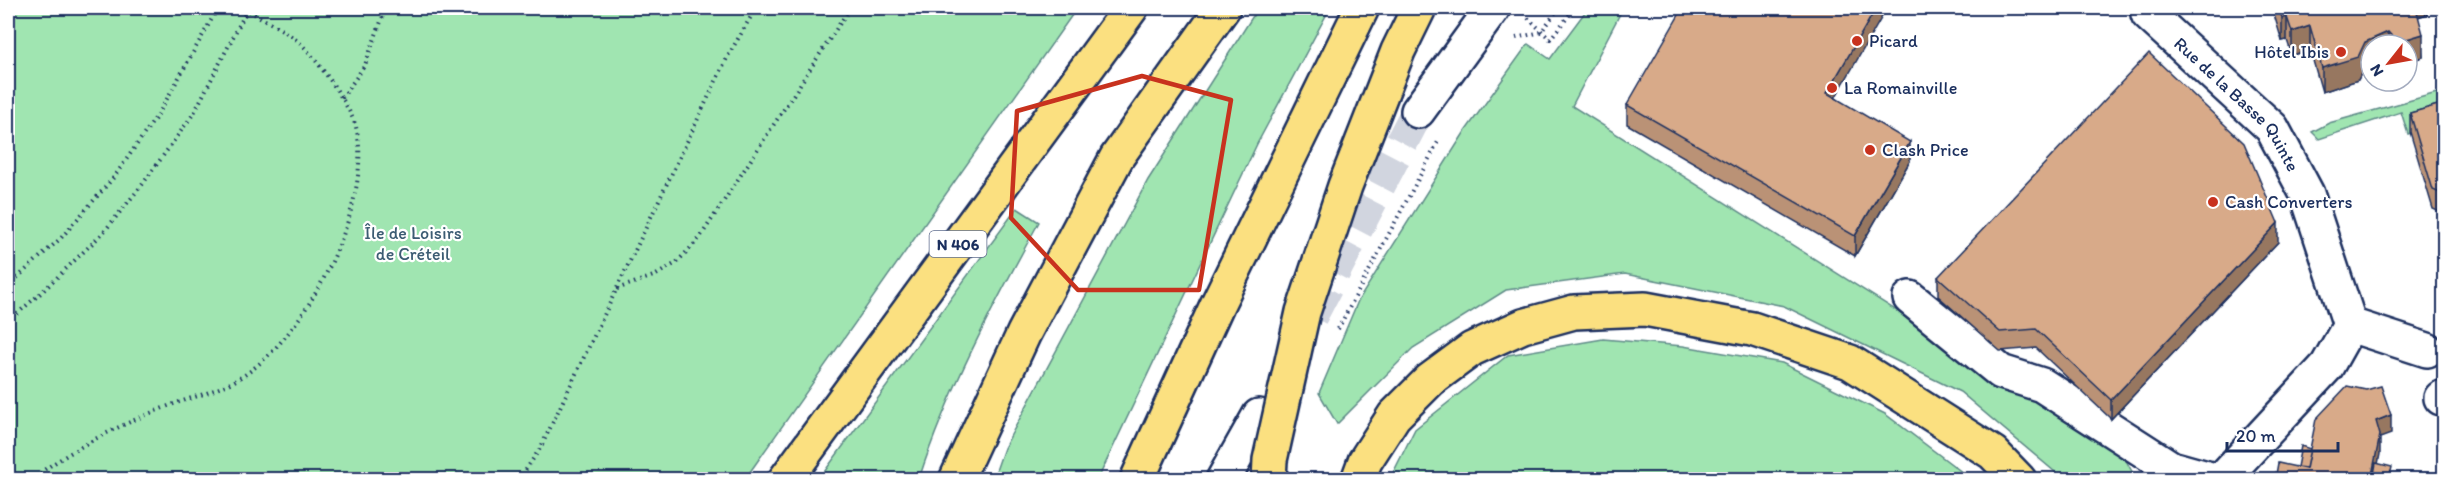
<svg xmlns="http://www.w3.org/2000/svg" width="2452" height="487" font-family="Itim,sans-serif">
	<rect width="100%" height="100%" fill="#fff"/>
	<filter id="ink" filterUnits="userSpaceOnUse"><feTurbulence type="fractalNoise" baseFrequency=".0167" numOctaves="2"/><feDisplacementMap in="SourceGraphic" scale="12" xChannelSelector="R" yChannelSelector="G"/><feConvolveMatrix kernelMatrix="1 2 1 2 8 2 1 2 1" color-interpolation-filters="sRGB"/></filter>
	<g filter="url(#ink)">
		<path fill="#a0e5b1" stroke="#5e8a88" stroke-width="1.5" d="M8,8H1077L745,479L8,480Z
			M1258,8H1330L1257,144L1098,479H993L1004,448L1148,180Z
			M1588,8H1623L1572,106L2122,453L2136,479H2060L2055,472L1960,392L1784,306L1625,274L1506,290L1413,348L1337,424L1319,393L1358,301L1464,133L1528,44L1550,59Z
			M2444,91V122L2408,134L2401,112L2319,139L2312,132L2329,123Z
			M1017,208L1039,222C995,302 947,392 919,479H819Z
			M1603,339L1683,346L1782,363L1885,414L1971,479H1390L1415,429L1508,355Z"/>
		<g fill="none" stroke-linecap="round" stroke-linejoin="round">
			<path stroke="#d1d5df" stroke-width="33" stroke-dasharray="33 16" stroke-linecap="butt" d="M1311,316L1418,111"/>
			<defs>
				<g id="minor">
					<path id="s1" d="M2150,8L2148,14L2272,128L2307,194L2350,325L2327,366L2221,480"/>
					<path d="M1418,111L1493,8"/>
					<path d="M1910,298L2001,372L2042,385L2171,468L2214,480"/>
					<path d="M2350,325L2427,350"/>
					<path d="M2441,398L2444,397"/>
					<path d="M1223,480L1259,416"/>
				</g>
				<path id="major" d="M1358,480L1365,461L1394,416L1430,380L1472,349L1523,326L1574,312L1645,309L1752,329L1850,362L1993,453L2019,480"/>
				<path id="highway" d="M785,480L1131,8
					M956,480L1024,333L1117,157L1223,8
					M1137,480L1217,305L1362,8"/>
			</defs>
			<use href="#minor" stroke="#1b2f5e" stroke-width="38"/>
			<use href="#major" stroke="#1b2f5e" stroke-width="38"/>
			<use href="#highway" stroke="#1b2f5e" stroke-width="38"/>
			<path stroke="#1b2f5e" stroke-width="4" stroke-dasharray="1.5 4.5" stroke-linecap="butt" d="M1528,18L1550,39L1575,8
				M1516,38L1541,32L1559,8
				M342,98L365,65L386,8
				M8,286L61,238L114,177L159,113L218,8
				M617,289L656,275L676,263L699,239L850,8
				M8,322L43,291L103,233L142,185L194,113L248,8
				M1338,329L1438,142
				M30,480C73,448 121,424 171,405C196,396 224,389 246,374C308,332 375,202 356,127C350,106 317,59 301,44C289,32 259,17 244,8
				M519,480L541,447L728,56L756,8"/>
			<use href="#minor" stroke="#fff" stroke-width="33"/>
			<use href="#major" stroke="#fbe080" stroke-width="33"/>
			<use href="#highway" stroke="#fbe080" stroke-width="33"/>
			<defs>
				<path id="highway-bridge" d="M1269,480L1270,460L1303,312L1345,186L1398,51L1419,8"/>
			</defs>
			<use href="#highway-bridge" stroke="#1b2f5e" stroke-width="38" stroke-linecap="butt"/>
			<use href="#highway-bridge" stroke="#fbe080" stroke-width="33"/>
		</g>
		<path fill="#ba9276" stroke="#1b2f5e" stroke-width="1.5" d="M2272,8H2427V14L2418,17L2423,57L2407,62V45H2371L2365,65L2358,80L2322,92L2310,50L2292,55L2287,40L2282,41Z
			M1835,97L1910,161L1855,256L1627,124V105Z
			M2445,103V214L2433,209L2410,132V113Z
			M2278,242L2111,419L2036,348L2000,351L1938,296V277Z"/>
		<path fill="#977760" stroke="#1b2f5e" stroke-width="1.5" d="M1876,8H1887L1827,112V93Z
			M2412,8H2427V14L2412,19Z
			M2287,17V40L2282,41V18Z
			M2310,26V50L2292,55V32Z
			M2388,32V45H2371V62L2365,65L2358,80L2322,92V68L2365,42Z
			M2423,34V57L2407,62V45H2397V42Z
			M1910,142V161L1855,256V236Z
			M2278,223V242L2111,419V400Z
			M2391,415V434L2380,438V454L2375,480H2371L2376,421Z"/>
		<path fill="#d8aa89" stroke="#1b2f5e" stroke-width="1.5" d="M1683,8H1876L1827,93L1910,142L1855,236L1627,105Z
			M2279,8H2416L2423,34L2397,42L2388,32L2365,42L2358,57L2322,68L2310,26L2292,32L2287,17L2282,18Z
			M2149,53L2244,143L2278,223L2111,400L2036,329L2000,332L1938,277Z
			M2445,103V195L2433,190L2410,113Z
			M2347,386L2366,390L2381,386L2391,415L2376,421L2380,435L2371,480H2275L2278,463L2306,469L2316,419Z
			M2301,446L2310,449L2306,468L2297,467Z
			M2376,463L2392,467L2389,480H2373Z"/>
	</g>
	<path fill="none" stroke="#c8321e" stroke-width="4.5" stroke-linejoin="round" d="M1142,76L1231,100L1199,290H1078L1011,218L1017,111Z"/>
	<g fill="#c8321e" stroke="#fff" stroke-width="2">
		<circle cx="1857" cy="41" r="6"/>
		<circle cx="2341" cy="52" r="6"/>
		<circle cx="1832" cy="88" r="6"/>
		<circle cx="1870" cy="150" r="6"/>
		<circle cx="2213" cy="202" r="6"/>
	</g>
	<g text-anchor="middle" stroke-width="4.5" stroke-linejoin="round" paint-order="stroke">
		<rect fill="#fff" stroke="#5f6d8e" stroke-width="1.5" x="929.5" y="231" width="57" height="26" rx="4.5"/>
		<g font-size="16" font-weight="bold" fill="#1b2f5e">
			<text x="958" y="250">N 406</text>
		</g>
		<g font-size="18" fill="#1b2f5e" stroke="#fff" text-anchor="start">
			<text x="1869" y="47">Picard</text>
			<text x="2329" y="58" text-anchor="end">Hôtel Ibis</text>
			<text x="1844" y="94">La Romainville</text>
			<text x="1882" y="156">Clash Price</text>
			<text x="2225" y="208">Cash Converters</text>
		</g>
		<g font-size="18" fill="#1b2f5e" stroke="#fff">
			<text dy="6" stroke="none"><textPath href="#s1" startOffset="134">Rue de la Basse Quinte</textPath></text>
		</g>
		<g font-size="18" fill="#3c5c73" stroke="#fff">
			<text x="413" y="239">Île de Loisirs<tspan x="413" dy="21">de Créteil</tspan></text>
		</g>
	</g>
	<rect width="2452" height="487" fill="none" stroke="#fff" stroke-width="30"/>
	<rect x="15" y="15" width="2422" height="457" fill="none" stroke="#1b2f5e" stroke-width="2" filter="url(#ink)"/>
	<g transform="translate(2389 63) rotate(239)"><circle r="28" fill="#ffffff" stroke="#a4acbf" stroke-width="1.5"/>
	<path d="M0-4.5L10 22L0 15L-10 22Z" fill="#c8321e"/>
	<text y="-9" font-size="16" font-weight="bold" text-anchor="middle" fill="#1b2f5e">N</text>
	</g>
	<path d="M2227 442v9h111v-9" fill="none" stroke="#1b2f5e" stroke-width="3"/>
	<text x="2236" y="442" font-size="18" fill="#1b2f5e" stroke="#ffffff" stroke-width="4.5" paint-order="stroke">20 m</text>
</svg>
